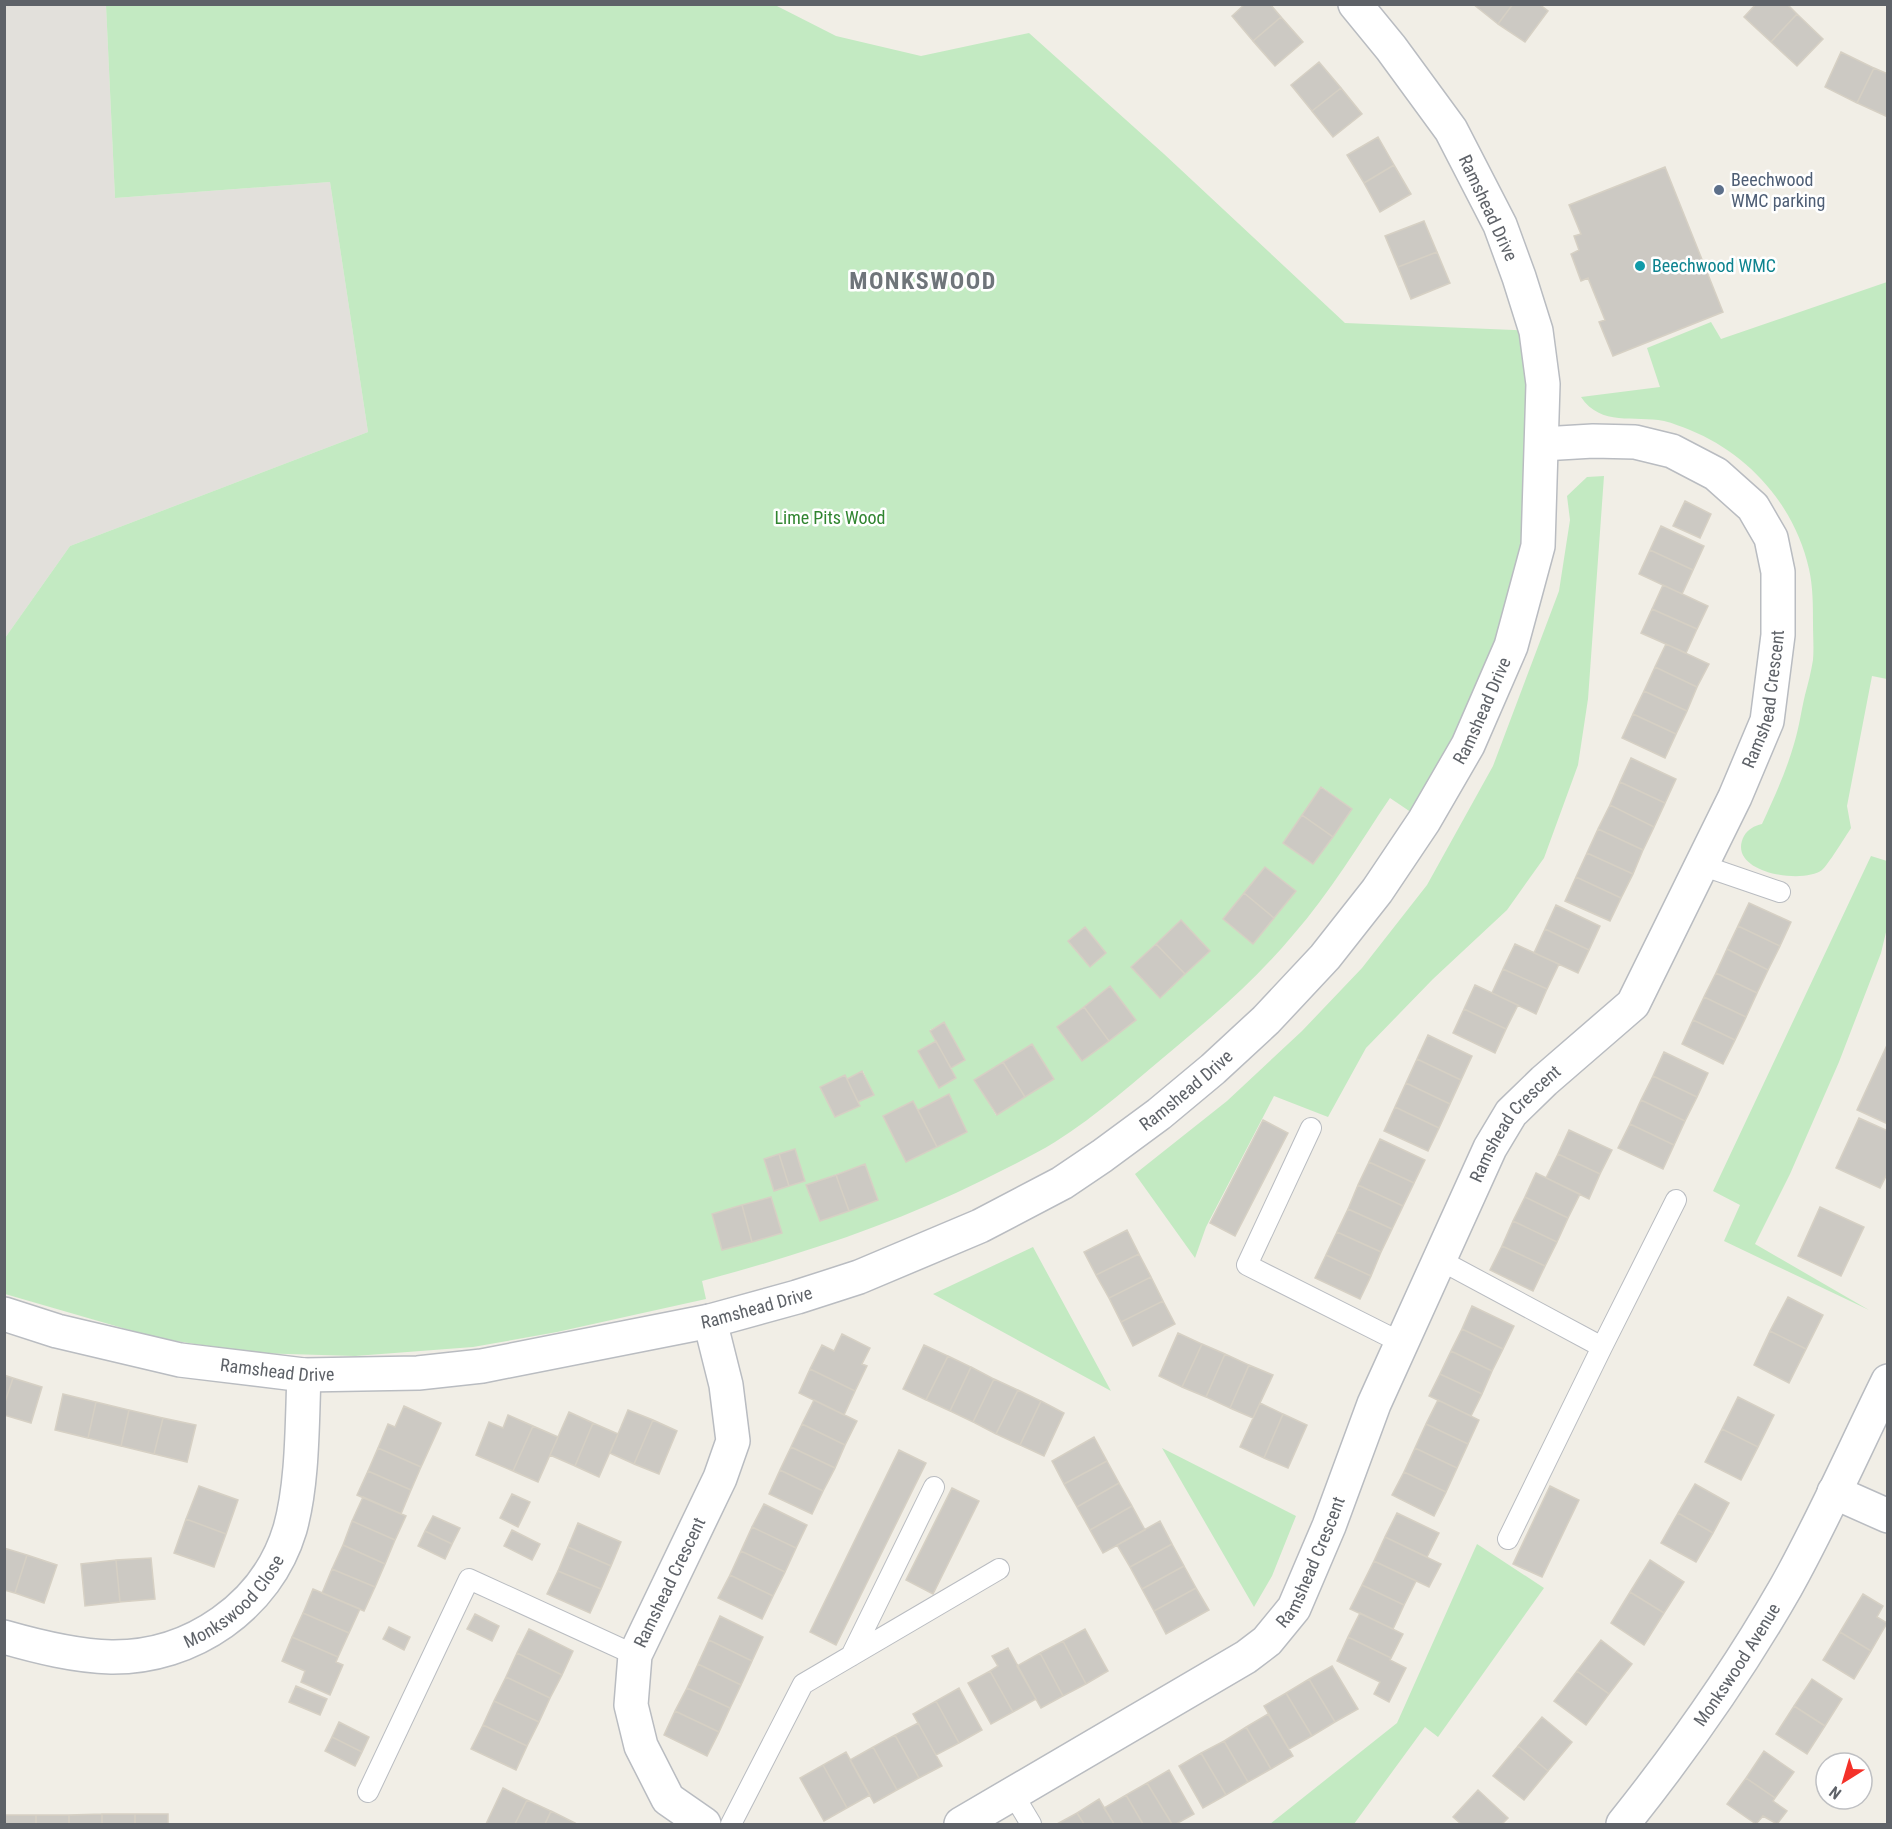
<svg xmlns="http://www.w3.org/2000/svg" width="1892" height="1829" font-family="'Roboto Condensed',sans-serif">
	<rect width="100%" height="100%" fill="#f1eee6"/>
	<path fill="#e2e0db" d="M5,5H106L115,198L330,182L368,432L70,546L5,638Z"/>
	<path fill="#c3eac2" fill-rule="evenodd" d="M106,5H775L836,36L921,56L1029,33L1164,154L1345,323L1536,331L1538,546L1424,821L1390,798C1359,844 1330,893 1293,935C1258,977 1218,1012 1176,1047C1136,1080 1098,1115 1055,1142C1032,1156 1007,1168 983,1180C892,1225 799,1255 702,1281L706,1299L557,1332L473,1347L355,1356L252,1353L157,1338L5,1294V638L70,546L368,432L330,182L115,198ZM1322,787L1352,809L1313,864L1283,843ZM1265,867L1295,891L1253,943L1223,919ZM1181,920L1210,951L1160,997L1131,967ZM1085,927L1106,953L1090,966L1068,941ZM1110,987L1136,1020L1082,1061L1057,1027ZM944,1023L965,1060L951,1068L956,1078L939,1087L936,1041L930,1030ZM1032,1044L1054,1079L996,1115L975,1080ZM863,1071L873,1095L858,1102L859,1106L835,1117L820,1087L845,1076L847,1079ZM949,1095L967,1132L906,1162L883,1116L913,1101L918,1110ZM795,1149L805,1181L774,1191L764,1159ZM865,1164L878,1200L820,1221L807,1185Z
		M1887,282V679L1872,676L1847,806L1851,828C1845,837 1828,865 1822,870C1802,885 1725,872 1744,836C1748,829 1754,826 1762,824C1774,798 1786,772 1794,744C1799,728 1801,712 1805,695C1808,684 1811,672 1813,660C1814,648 1813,635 1813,624C1813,605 1813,587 1809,569C1795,506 1749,454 1690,430C1682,427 1673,423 1664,421C1634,415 1601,427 1581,397L1660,387L1647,348L1711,322L1721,339Z
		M1604,476L1588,699L1578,765L1544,858L1507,910L1433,979L1366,1048L1328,1117L1274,1096L1206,1227L1195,1258L1135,1174L1227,1101L1302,1031L1362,968L1427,885L1493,766L1559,591L1570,520L1567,496L1587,477Z
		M1871,856L1887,861V928L1881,953L1839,1062L1790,1174L1755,1244L1869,1310L1724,1241L1740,1205L1713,1191Z
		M1033,1247L1111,1391L933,1294Z
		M1162,1448L1296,1516L1272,1576L1254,1607Z
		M1477,1544L1544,1588L1438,1737L1425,1727L1354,1824H1270L1397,1723Z"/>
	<path fill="#ccc9c3" stroke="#d6d0c4" stroke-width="1.5" d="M1245,4H1270L1281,17L1253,41L1232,16Z
		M1473,4H1513L1498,24Z
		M1513,4H1539L1548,11L1525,42L1498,24Z
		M1756,4H1787L1797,14L1771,42L1744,17Z
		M1797,14L1823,39L1797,66L1771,42Z
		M1281,17L1303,42L1275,66L1253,41Z
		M1841,52L1874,68L1857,103L1825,87Z
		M1319,62L1341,88L1312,111L1291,85Z
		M1874,68L1888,74V117L1857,103Z
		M1341,88L1362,114L1333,137L1312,111Z
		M1378,137L1394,165L1364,183L1347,155Z
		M1394,165L1411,194L1380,212L1364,183Z
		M1665,167L1723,312L1613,356L1599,322L1605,320L1588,278L1581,281L1571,254L1579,250L1574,236L1581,234L1569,205Z
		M1424,221L1437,252L1398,267L1385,236Z
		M1437,252L1450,283L1411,299L1398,267Z
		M1685,501L1711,514L1700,538L1673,526Z
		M1661,526L1704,546L1693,570L1650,550Z
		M1650,550L1693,570L1682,594L1639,574Z
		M1663,585L1708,606L1697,629L1652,609Z
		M1652,609L1697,629L1686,653L1641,633Z
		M1666,644L1709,664L1697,687L1655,667Z
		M1655,667L1697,687L1687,711L1644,691Z
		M1644,691L1687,711L1676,734L1633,714Z
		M1633,714L1676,734L1665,758L1622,738Z
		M1631,758L1676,779L1665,803L1620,782Z
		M1620,782L1665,803L1654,827L1610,805Z
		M1321,787L1352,809L1333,837L1302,815Z
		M1610,805L1654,827L1643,850L1598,829Z
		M1302,815L1333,837L1313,864L1283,843Z
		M1598,829L1643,850L1633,874L1587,853Z
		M1587,853L1633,874L1621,898L1576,877Z
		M1265,867L1296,891L1274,918L1244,893Z
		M1576,877L1621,898L1610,921L1565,901Z
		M1244,893L1274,918L1253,944L1223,919Z
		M1749,903L1791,922L1780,946L1738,926Z
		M1556,905L1600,926L1589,950L1545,929Z
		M1181,920L1210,951L1185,974L1156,944Z
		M1738,926L1780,946L1768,970L1727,949Z
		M1085,927L1106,953L1090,967L1068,941Z
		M1545,929L1589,950L1578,973L1534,953Z
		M1156,944L1185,974L1160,998L1131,967Z
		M1515,944L1559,964L1547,989L1503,969Z
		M1727,949L1768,970L1757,993L1716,973Z
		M1503,969L1547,989L1536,1014L1492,993Z
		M1716,973L1757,993L1746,1017L1704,997Z
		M1475,985L1518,1005L1506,1029L1464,1009Z
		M1110,986L1136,1020L1109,1041L1084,1007Z
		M1704,997L1746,1017L1735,1040L1693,1020Z
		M1084,1007L1109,1041L1082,1061L1057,1027Z
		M1464,1009L1506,1029L1495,1053L1453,1033Z
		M1693,1020L1735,1040L1723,1064L1682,1044Z
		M944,1022L965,1060L951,1068L930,1031Z
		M1428,1035L1472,1056L1461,1080L1417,1059Z
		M936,1041L956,1078L939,1088L918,1051Z
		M1888,1043V1124L1857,1110Z
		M1032,1044L1054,1079L1025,1097L1003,1062Z
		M1664,1052L1708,1073L1697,1097L1653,1076Z
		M1417,1059L1461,1080L1450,1104L1406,1083Z
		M1003,1062L1025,1097L997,1115L974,1080Z
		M862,1071L874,1095L858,1102L847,1079Z
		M845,1075L860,1106L835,1117L820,1087Z
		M1653,1076L1697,1097L1685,1121L1641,1100Z
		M1406,1083L1450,1104L1439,1128L1395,1107Z
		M949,1094L967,1132L937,1147L918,1110Z
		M1641,1100L1685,1121L1674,1145L1630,1124Z
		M913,1101L937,1147L906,1162L883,1116Z
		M1395,1107L1439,1128L1428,1151L1384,1131Z
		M1859,1118L1888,1131V1172L1880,1188L1836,1168Z
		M1263,1120L1288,1133L1235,1236L1210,1223Z
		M1630,1124L1674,1145L1663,1169L1618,1148Z
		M1569,1130L1612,1150L1600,1174L1558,1154Z
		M1380,1139L1425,1160L1414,1183L1369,1162Z
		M795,1149L805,1181L789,1186L779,1154Z
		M779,1154L789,1186L774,1191L764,1159Z
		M1558,1154L1600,1174L1589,1199L1546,1178Z
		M1369,1162L1414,1183L1403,1206L1358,1185Z
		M865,1164L878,1200L849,1211L836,1175Z
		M1536,1173L1580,1194L1568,1218L1525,1197Z
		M836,1175L849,1211L820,1221L806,1185Z
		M1358,1185L1403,1206L1392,1229L1348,1209Z
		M771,1197L782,1233L752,1242L742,1205Z
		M1525,1197L1568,1218L1557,1242L1513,1221Z
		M742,1205L752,1242L722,1250L712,1214Z
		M1820,1207L1864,1227L1841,1276L1798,1256Z
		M1348,1209L1392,1229L1381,1252L1337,1232Z
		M1513,1221L1557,1242L1545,1266L1502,1246Z
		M1127,1230L1139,1254L1096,1275L1084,1252Z
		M1337,1232L1381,1252L1371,1276L1326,1255Z
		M1502,1246L1545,1266L1533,1291L1490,1270Z
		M1139,1254L1151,1277L1109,1298L1096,1275Z
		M1326,1255L1371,1276L1360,1299L1315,1278Z
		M1151,1277L1163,1301L1121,1322L1109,1298Z
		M1788,1297L1823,1315L1806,1349L1770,1331Z
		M1163,1301L1175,1324L1133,1346L1121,1322Z
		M1472,1306L1514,1326L1503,1349L1462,1329Z
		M1462,1329L1503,1349L1492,1371L1451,1351Z
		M1770,1331L1806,1349L1789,1383L1754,1365Z
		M1178,1333L1202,1344L1182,1387L1159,1376Z
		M842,1334L870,1348L862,1364L867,1366L855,1391L810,1369L822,1345L834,1351Z
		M1202,1344L1225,1354L1206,1397L1182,1387Z
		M924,1345L948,1356L926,1400L903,1389Z
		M1451,1351L1492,1371L1482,1394L1440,1374Z
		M1225,1354L1249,1365L1230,1408L1206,1397Z
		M948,1356L971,1367L950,1411L926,1400Z
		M1249,1365L1273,1375L1253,1418L1230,1408Z
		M971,1367L994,1379L973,1422L950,1411Z
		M810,1369L855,1391L844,1415L799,1393Z
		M1440,1374L1482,1394L1471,1416L1429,1396Z
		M4,1375L13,1378L4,1405Z
		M13,1378L42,1387L31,1423L4,1415V1405Z
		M994,1379L1018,1390L996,1434L973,1422Z
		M1018,1390L1041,1401L1020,1445L996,1434Z
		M63,1394L96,1402L88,1438L55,1430Z
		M1738,1397L1774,1415L1758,1447L1722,1429Z
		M814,1400L857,1421L845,1445L802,1424Z
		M1438,1400L1479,1420L1468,1444L1426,1424Z
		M1041,1401L1064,1413L1044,1456L1020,1445Z
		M96,1402L129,1410L121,1446L88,1438Z
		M1260,1403L1283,1414L1264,1458L1240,1447Z
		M404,1406L441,1423L421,1467L378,1448L388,1424L395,1427Z
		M129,1410L163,1418L154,1454L121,1446Z
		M628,1410L653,1420L634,1464L610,1453Z
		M569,1412L593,1423L575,1466L550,1455Z
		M1283,1414L1307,1425L1288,1468L1264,1458Z
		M508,1415L533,1426L513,1471L476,1455L489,1422L503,1428Z
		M163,1418L196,1425L187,1462L154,1454Z
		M653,1420L677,1431L659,1474L634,1464Z
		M593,1423L618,1434L599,1477L575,1466Z
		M802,1424L845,1445L835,1468L791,1447Z
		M1426,1424L1468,1444L1457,1468L1415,1448Z
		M533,1426L558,1437L538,1482L513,1471Z
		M1722,1429L1758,1447L1741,1480L1705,1462Z
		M1094,1437L1107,1461L1064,1484L1052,1461Z
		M791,1447L835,1468L823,1491L780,1470Z
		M378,1448L421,1467L411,1490L368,1471Z
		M1415,1448L1457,1468L1446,1492L1404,1472Z
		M899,1450L926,1463L836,1645L810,1632Z
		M1107,1461L1119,1483L1077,1507L1064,1484Z
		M780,1470L823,1491L812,1514L769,1494Z
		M368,1471L411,1490L401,1514L357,1495Z
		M1404,1472L1446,1492L1434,1516L1392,1495Z
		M1119,1483L1132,1506L1090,1530L1077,1507Z
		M1695,1484L1729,1503L1713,1533L1678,1513Z
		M199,1486L238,1500L226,1534L186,1519Z
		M1550,1486L1579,1500L1542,1577L1513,1564Z
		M952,1488L979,1501L933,1594L906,1580Z
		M512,1494L530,1502L518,1527L500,1518Z
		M363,1497L406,1516L395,1540L352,1521Z
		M764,1504L807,1525L796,1548L752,1527Z
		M1132,1506L1145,1530L1103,1553L1090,1530Z
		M1397,1513L1439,1533L1427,1557L1385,1537Z
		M1678,1513L1713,1533L1696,1562L1661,1543Z
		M433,1516L460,1528L452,1544L425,1531Z
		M186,1519L226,1534L214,1567L174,1553Z
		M352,1521L395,1540L385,1564L343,1545Z
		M1160,1521L1172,1544L1130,1567L1117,1545Z
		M578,1523L621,1542L611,1566L568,1547Z
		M752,1527L796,1548L785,1572L741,1551Z
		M512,1530L540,1544L532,1560L504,1546Z
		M425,1531L452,1544L445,1559L418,1546Z
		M1385,1537L1441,1564L1429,1587L1374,1561Z
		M1172,1544L1184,1566L1142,1589L1130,1567Z
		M343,1545L385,1564L375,1587L332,1569Z
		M568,1547L611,1566L601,1589L558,1571Z
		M4,1548L27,1555L15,1593L4,1590Z
		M741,1551L785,1572L773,1596L730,1575Z
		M27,1555L57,1565L44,1603L15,1593Z
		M151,1558L155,1599L120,1602L116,1560Z
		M116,1560L120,1602L85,1606L81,1564Z
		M1650,1560L1684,1582L1664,1613L1630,1592Z
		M1374,1561L1416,1581L1404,1605L1362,1585Z
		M1184,1566L1196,1588L1154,1611L1142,1589Z
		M332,1569L375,1587L364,1611L322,1593Z
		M558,1571L601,1589L590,1613L547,1594Z
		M730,1575L773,1596L762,1619L718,1598Z
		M1362,1585L1404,1605L1393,1629L1350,1609Z
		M1196,1588L1209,1610L1166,1634L1154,1611Z
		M313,1589L360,1609L349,1633L303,1613Z
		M1630,1592L1664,1613L1644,1645L1611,1623Z
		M1863,1594L1883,1606L1877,1617L1887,1623L1871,1651L1840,1632Z
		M303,1613L349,1633L338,1657L292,1637Z
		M1360,1613L1403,1634L1391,1658L1348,1637Z
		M475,1614L499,1626L492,1641L467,1629Z
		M720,1616L763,1637L752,1661L709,1640Z
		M389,1627L410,1637L404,1650L383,1639Z
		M529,1629L573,1651L562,1675L517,1653Z
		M1085,1629L1108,1671L1086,1684L1063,1641Z
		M1840,1632L1871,1651L1854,1679L1823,1660Z
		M292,1637L338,1657L336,1662L343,1665L330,1695L301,1682L305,1671L282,1661Z
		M1348,1637L1391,1658L1390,1660L1406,1668L1389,1702L1374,1694L1380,1682L1337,1661Z
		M709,1640L752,1661L741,1685L698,1664Z
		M1601,1640L1632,1664L1609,1694L1577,1671Z
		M1063,1641L1086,1684L1063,1696L1040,1653Z
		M1008,1648L1036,1699L1013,1712L990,1671L998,1666L992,1656Z
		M517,1653L562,1675L550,1698L506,1677Z
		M1040,1653L1063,1696L1041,1708L1017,1666Z
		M698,1664L741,1685L730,1708L687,1688Z
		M1332,1666L1358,1709L1335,1722L1309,1679Z
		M990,1671L1013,1712L991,1724L968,1683Z
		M1577,1671L1609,1694L1586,1725L1554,1701Z
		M506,1677L550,1698L539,1722L494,1701Z
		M1309,1679L1335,1722L1312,1736L1286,1693Z
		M1812,1679L1842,1699L1825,1726L1794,1706Z
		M296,1686L327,1699L320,1715L289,1702Z
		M687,1688L730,1708L719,1732L675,1711Z
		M959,1688L982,1730L959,1743L936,1701Z
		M1286,1693L1312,1736L1289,1749L1264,1706Z
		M494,1701L539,1722L527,1746L483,1725Z
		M936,1701L959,1743L936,1755L913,1714Z
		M1794,1706L1825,1726L1807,1754L1776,1734Z
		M675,1711L719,1732L707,1756L664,1735Z
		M1268,1714L1293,1756L1271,1769L1246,1727Z
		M1542,1717L1572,1742L1548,1771L1518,1746Z
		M339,1722L369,1737L362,1752L332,1737Z
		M918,1723L942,1766L919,1778L895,1735Z
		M483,1725L527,1746L516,1770L471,1749Z
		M1246,1727L1271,1769L1248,1782L1224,1741Z
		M895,1735L919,1778L897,1790L873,1747Z
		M332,1737L362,1752L355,1766L325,1751Z
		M1224,1741L1248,1782L1226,1795L1201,1753Z
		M1518,1746L1548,1771L1524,1800L1493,1776Z
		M873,1747L897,1790L874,1803L850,1760Z
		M1764,1751L1794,1772L1775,1798L1746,1778Z
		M846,1752L870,1795L847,1808L823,1765Z
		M1201,1753L1226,1795L1203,1808L1179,1766Z
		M823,1765L847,1808L824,1821L800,1778Z
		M1169,1770L1194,1814L1176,1824H1172L1147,1783Z
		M1746,1778L1775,1798L1773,1801L1787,1811L1777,1824L1763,1816L1756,1824L1727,1804Z
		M1147,1783L1172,1824H1143L1126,1795Z
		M503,1788L527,1800L515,1824H486Z
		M1478,1790L1508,1818L1502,1824H1461L1453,1817Z
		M1126,1795L1143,1824H1114L1104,1808Z
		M1099,1799L1114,1824H1084L1077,1813Z
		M527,1800L551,1811L545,1824H515Z
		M551,1811L575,1823L574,1824H545Z
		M1077,1813L1084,1824H1057Z
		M102,1814V1824H69V1815Z
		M102,1814H135V1824H102Z
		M135,1814H168V1824H135Z
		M4,1815H36V1824H4Z
		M36,1815H69V1824H36Z"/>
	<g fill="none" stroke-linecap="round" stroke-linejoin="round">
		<defs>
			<path id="service" d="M1701,865L1780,892
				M1311,1128L1247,1265L1402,1343
				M1440,1260L1602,1347
				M1508,1539L1602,1347L1676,1200
				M851,1656L934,1487
				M368,1792L469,1579L635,1655
				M1013,1794L1031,1824
				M731,1824L803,1684L999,1569"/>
			<g id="minor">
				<path d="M1834,1492L1888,1516"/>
				<path id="s1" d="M4,1637C39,1647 75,1656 111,1657C192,1658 267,1606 290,1529C303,1483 302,1422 304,1375"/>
				<path id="s2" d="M704,1824L668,1799L641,1746L631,1705L635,1655L720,1478L733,1441L726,1385L710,1321"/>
				<path id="s3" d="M961,1824L1246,1657L1267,1641L1294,1608L1329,1526L1374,1404L1490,1148L1511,1113L1544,1081L1633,1004L1735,797L1767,721L1778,635V572L1771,538L1753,507L1716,474L1672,451L1635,442L1593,441L1542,444"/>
			</g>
			<g id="tertiary">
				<path id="s4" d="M4,1314L57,1331L180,1360L304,1375L418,1373L482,1366L710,1321L797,1297L859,1277L980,1226L1062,1183L1102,1156L1159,1114L1213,1069L1266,1020L1325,957L1377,891L1424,821L1468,745L1511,646L1538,546L1543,384L1536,331L1519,277L1500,225L1451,130L1391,48L1355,4"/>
				<path id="s5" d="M1623,1824C1683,1749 1738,1671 1786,1587C1823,1521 1854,1450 1888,1381"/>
			</g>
		</defs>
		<use href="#service" stroke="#b9bcc1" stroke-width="22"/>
		<use href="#minor" stroke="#b9bcc1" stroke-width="36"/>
		<use href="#tertiary" stroke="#b9bcc1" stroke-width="36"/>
		<use href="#service" stroke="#fff" stroke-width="20"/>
		<use href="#minor" stroke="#fff" stroke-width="33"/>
		<use href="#tertiary" stroke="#fff" stroke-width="33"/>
	</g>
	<circle fill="#5c6f8a" stroke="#fff" stroke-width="2" cx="1719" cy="190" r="6"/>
	<circle fill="#0f9aa8" stroke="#fff" stroke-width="2" cx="1640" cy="266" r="6"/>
	<g text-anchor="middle" stroke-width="5" stroke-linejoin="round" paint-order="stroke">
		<g font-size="18" fill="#4e5e75" stroke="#fff" text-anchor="start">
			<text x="1731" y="186">Beechwood<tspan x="1731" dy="21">WMC parking</tspan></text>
		</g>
		<g font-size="18" fill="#5e6268" stroke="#fff">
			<text transform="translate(1488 208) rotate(65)" y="6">Ramshead Drive</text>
			<text dy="6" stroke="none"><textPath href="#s3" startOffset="1438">Ramshead Crescent</textPath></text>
			<text dy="6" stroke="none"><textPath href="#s4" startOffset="1738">Ramshead Drive</textPath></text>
			<text dy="6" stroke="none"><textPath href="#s4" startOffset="1252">Ramshead Drive</textPath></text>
			<text dy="6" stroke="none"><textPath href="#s3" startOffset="934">Ramshead Crescent</textPath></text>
			<text dy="6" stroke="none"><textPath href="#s4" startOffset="766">Ramshead Drive</textPath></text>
			<text dy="6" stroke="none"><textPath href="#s4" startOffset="280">Ramshead Drive</textPath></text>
			<text dy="6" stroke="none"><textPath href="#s3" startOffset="448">Ramshead Crescent</textPath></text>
			<text dy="6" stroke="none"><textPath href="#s2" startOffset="276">Ramshead Crescent</textPath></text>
			<text dy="6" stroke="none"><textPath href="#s1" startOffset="250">Monkswood Close</textPath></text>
			<text dy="6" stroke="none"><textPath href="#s5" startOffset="196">Monkswood Avenue</textPath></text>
		</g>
		<g font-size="18" fill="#0d838f" stroke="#fff" text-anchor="start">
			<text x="1652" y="272">Beechwood WMC</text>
		</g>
		<g font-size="18" fill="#308530" stroke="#fff">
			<text x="830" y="524">Lime Pits Wood</text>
		</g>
		<g font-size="24" font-weight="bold" letter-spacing="1.5" fill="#6f757a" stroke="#fff">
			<text x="923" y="289">MONKSWOOD</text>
		</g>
	</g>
	<rect width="1892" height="1829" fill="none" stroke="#5e6268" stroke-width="12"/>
	<g transform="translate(1844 1781) rotate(217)"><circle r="28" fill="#ffffff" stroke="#bfc0c3" stroke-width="1.5"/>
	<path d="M0-4.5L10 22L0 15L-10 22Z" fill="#f43129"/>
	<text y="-9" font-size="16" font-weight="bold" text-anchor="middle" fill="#5e6268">N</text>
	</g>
</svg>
